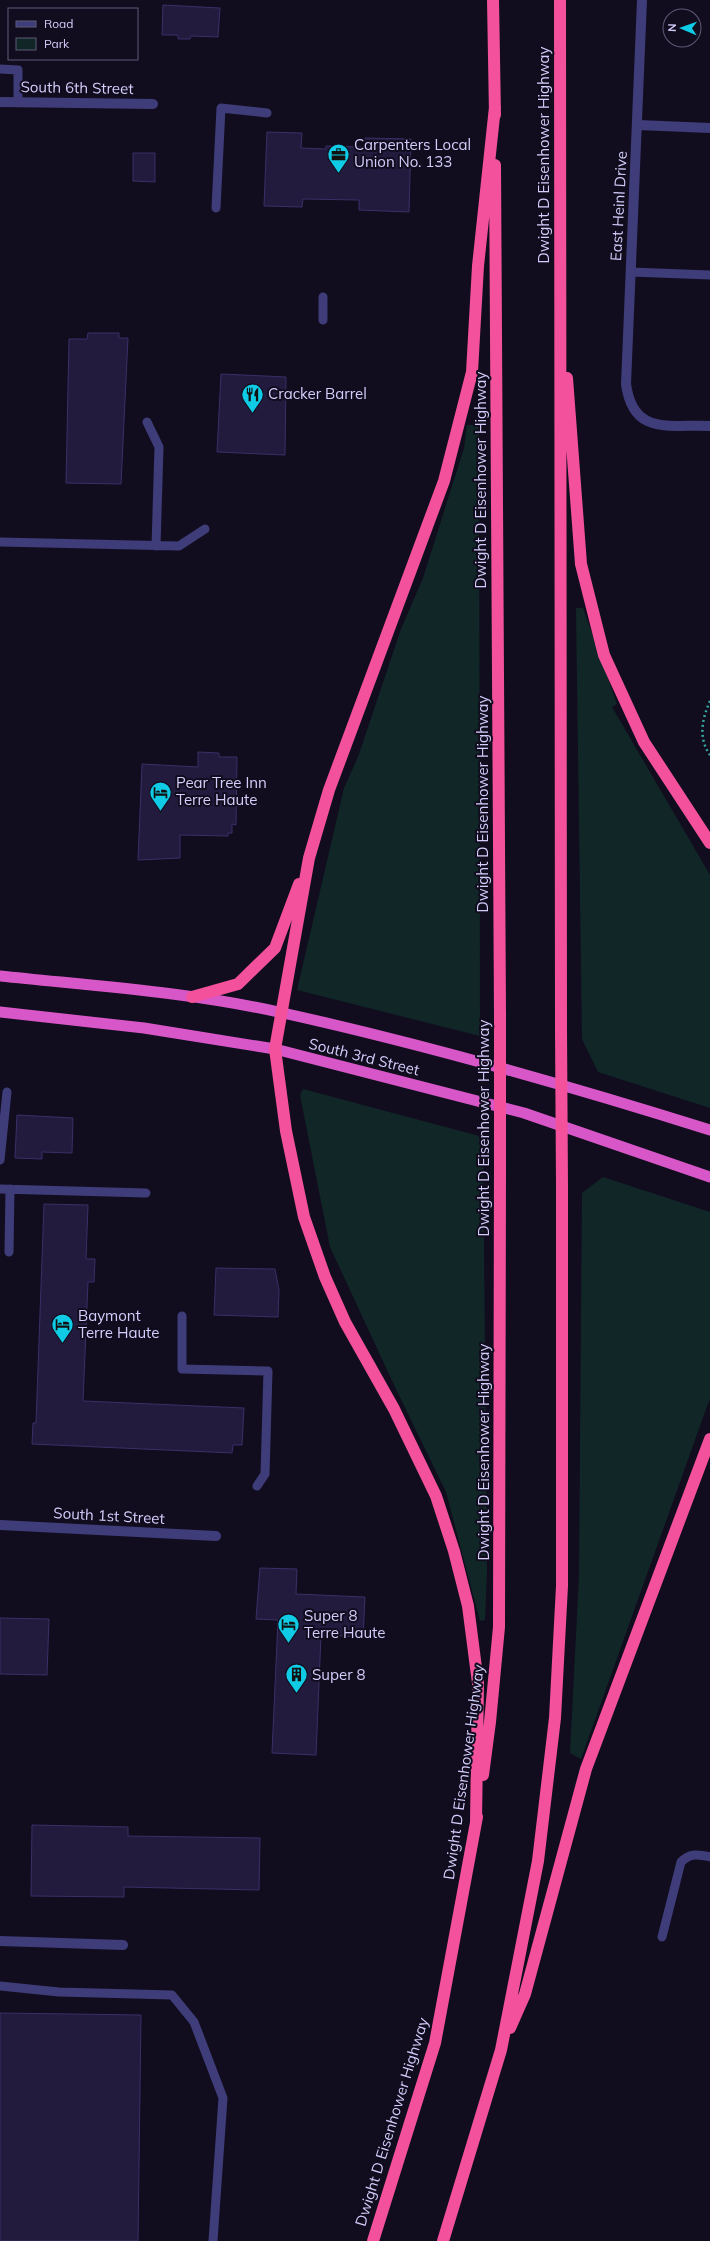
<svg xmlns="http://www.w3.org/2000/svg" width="710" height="2241" font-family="Mulish,sans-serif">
	<rect width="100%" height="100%" fill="#110d1e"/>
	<path fill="#112727" d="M467,425H479L480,1036L297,990L344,788L358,757L401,629L423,578L464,448Z
		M576,608H583L617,704L612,707L710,875V1108L598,1072L582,1039Z
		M303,1089L483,1137L487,1569L485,1620L480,1621L446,1492L395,1387L330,1247L300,1095Z
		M603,1177L710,1212V1398L581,1759L570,1753L579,1576L582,1193Z"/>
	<path fill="#231b3d" stroke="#3b2f68" d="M163,5L220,8L218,37L191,36L190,39H178V35H162Z
		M267,132L302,133L301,148L326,149V146L364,147L365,138L411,139L409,212L359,210V200L303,199L302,207L264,206Z
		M133,153H155V182L133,181Z
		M88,333H119V338H128L121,484L66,483L69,339H87Z
		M221,374L286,377L285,455L217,452Z
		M198,752L219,753V757H237L236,825L232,824V833H228V836L180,835V858L138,860L142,764L198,767Z
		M17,1115L73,1118L72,1153L42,1152V1159L15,1158Z
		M44,1204L88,1205L86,1259H95L94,1282H88L83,1401L244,1408L242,1445H233L232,1453L32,1444L33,1423H36Z
		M216,1268L275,1269L279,1290L278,1317L214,1315Z
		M260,1568L297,1569L296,1594L365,1597L363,1637L321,1635L316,1755L272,1753L278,1620L256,1619Z
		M0,1618L49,1619L47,1675L0,1674Z
		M32,1825L128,1827V1836L260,1838L259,1890L124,1887V1897L31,1896Z
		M0,2013L141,2015L138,2241H0Z"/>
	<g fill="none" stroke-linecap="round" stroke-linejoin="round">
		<path stroke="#36a8a3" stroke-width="2.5" stroke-dasharray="2 3" stroke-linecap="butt" d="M710,701C702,719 698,738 710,755"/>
		<path stroke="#3f3c7a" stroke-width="9" d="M0,69L18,70V102
			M216,208L221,108L267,113
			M631,272L710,275
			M323,320V297
			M147,422L159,447L156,546
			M0,542L179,546L205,529
			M0,1160L7,1092
			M0,1189L146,1193
			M9,1252L10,1189
			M182,1316V1369L268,1371L265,1474L257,1486
			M662,1937L681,1862C690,1853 698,1854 710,1857
			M0,1986L59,1992L172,1995L194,2022L223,2098L213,2241"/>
		<path stroke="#3f3c7a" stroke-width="10" d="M642,0L626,384C633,436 669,424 710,426
			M0,102L153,104
			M638,125L710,128
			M0,1525L216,1536
			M0,1941L123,1945"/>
		<path stroke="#d857c8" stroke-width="11" d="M0,976C94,986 190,992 283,1013C427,1045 570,1086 710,1130
			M0,1012L144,1028L275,1049L524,1113L710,1177"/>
		<path stroke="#f3519b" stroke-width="12" d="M493,0L495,115
			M560,0L561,1029
			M495,165L500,1013
			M567,378L581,564L604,655L644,742L710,843
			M192,997L238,984L275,948L299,884
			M483,1775L490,1722L499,1627L500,1167
			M476,1823L478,1683L468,1606L454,1551L436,1496L394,1409L345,1322L325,1277L304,1217L286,1131L275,1049L309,858L329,790L444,481L472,372L478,266L495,107
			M510,2028L525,1994L586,1769L710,1439
			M373,2241L435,2043L477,1817
			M443,2241L501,2050L538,1861L555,1718L562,1586V1186"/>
		<path stroke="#f3519b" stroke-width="12" d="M500,1013V1167
			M561,1029L562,1186"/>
	</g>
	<defs>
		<symbol id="office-pin" viewBox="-11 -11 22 30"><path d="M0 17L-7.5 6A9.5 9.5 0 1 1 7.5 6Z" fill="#10cbe5" stroke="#110d1e"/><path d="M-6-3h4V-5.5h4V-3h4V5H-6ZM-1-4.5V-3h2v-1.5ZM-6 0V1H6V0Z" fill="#111"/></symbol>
		<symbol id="restaurant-pin" viewBox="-11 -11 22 30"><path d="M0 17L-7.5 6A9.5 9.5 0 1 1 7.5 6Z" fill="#10cbe5" stroke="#110d1e"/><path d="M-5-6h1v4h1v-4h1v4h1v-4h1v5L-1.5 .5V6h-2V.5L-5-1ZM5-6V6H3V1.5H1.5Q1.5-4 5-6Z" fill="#111"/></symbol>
		<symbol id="hotel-pin" viewBox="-11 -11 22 30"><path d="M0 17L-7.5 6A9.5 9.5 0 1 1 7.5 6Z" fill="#10cbe5" stroke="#110d1e"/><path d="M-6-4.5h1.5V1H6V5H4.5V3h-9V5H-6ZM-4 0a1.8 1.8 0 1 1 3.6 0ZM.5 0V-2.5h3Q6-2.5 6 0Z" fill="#111"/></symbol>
		<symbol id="building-pin" viewBox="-11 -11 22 30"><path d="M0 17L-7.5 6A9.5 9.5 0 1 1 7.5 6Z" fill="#10cbe5" stroke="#110d1e"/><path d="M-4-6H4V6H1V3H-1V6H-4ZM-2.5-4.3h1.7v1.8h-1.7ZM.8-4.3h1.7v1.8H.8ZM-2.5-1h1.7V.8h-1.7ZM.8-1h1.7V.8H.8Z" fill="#111"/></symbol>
	</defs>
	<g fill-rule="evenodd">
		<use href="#office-pin" x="326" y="142" width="25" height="34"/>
		<use href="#restaurant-pin" x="240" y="382" width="25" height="34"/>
		<use href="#hotel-pin" x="148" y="780" width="25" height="34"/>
		<use href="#hotel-pin" x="50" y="1312" width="25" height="34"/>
		<use href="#hotel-pin" x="276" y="1612" width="25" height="34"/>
		<use href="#building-pin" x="284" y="1662" width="25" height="34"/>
	</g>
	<g text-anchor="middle" stroke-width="4" stroke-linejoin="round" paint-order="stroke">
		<g font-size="15" fill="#d4cefc" stroke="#110d1e">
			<text transform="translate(77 88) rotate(1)" y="5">South 6th Street</text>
			<text transform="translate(544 155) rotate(-90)" y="5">Dwight D Eisenhower Highway</text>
			<text transform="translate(619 206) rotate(-87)" y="5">East Heinl Drive</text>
			<text transform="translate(481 480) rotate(-90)" y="5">Dwight D Eisenhower Highway</text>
			<text transform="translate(483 804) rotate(-90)" y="5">Dwight D Eisenhower Highway</text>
			<text transform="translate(364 1057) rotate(14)" y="5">South 3rd Street</text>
			<text transform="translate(484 1128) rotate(-90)" y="5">Dwight D Eisenhower Highway</text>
			<text transform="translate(484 1452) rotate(-90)" y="5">Dwight D Eisenhower Highway</text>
			<text transform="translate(109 1516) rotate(3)" y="5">South 1st Street</text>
			<text transform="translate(464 1772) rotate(-82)" y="5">Dwight D Eisenhower Highway</text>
			<text transform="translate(392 2122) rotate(-73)" y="5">Dwight D Eisenhower Highway</text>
		</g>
		<g font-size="15" fill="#d4cefc" stroke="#110d1e" text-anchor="start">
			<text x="354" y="150">Carpenters Local<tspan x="354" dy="17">Union No. 133</tspan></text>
			<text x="268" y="399">Cracker Barrel</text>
			<text x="176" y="788">Pear Tree Inn<tspan x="176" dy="17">Terre Haute</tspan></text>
			<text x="78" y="1321">Baymont<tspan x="78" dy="17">Terre Haute</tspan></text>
			<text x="304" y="1621">Super 8<tspan x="304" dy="17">Terre Haute</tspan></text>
			<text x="312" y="1680">Super 8</text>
		</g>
	</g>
	<rect x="8" y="8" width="130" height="52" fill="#110d1e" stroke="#5f5a77"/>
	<rect x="16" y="21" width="20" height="6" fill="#3f3c7a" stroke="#5f5a77"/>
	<text x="44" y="28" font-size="12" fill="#d4cefc">Road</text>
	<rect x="16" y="38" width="20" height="12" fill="#112727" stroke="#5f5a77"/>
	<text x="44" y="48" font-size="12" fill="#d4cefc">Park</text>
	<g transform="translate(682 28) rotate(272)"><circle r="19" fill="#110d1e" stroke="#5f5a77"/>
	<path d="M0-3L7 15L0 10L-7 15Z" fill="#10cbe5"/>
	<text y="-6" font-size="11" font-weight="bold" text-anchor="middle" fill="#d4cefc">N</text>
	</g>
</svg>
